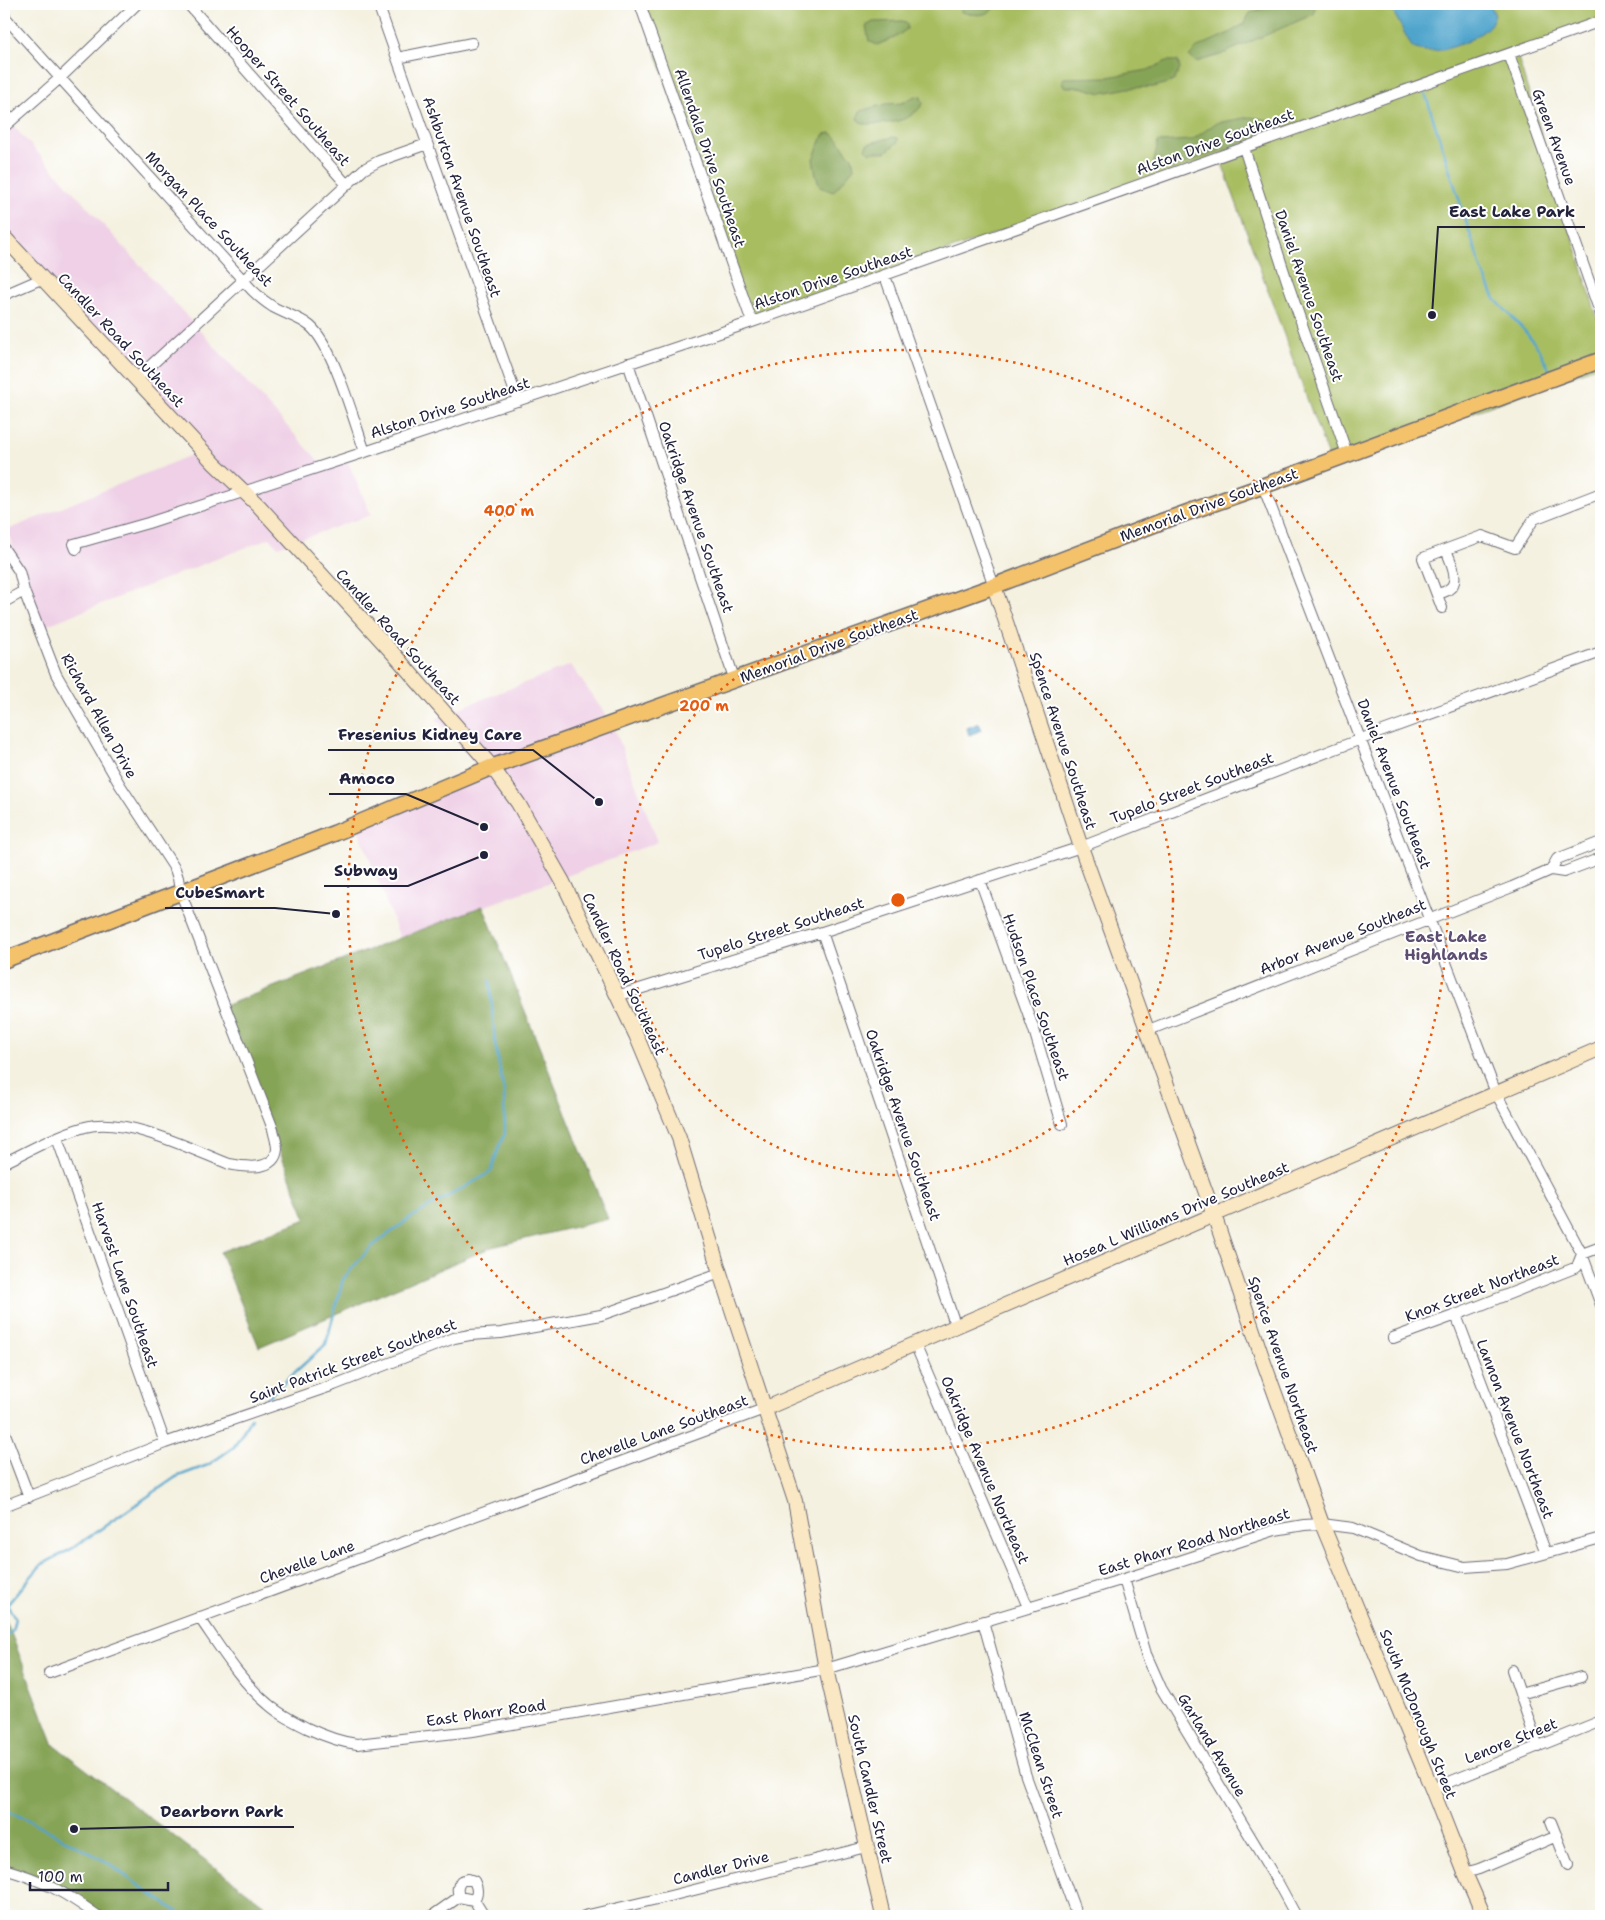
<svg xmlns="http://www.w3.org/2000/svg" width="1605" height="1920" font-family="'Shantell Sans',sans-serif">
	<rect width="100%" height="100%" fill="#fff"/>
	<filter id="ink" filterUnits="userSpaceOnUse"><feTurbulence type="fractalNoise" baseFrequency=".02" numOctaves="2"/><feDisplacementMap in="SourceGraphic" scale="10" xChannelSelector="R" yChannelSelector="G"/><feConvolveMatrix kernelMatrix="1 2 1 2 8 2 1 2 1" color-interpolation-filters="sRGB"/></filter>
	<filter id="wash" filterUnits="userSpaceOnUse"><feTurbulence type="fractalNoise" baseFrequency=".0096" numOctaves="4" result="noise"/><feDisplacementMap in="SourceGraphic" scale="20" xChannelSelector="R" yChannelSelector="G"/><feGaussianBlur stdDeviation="1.12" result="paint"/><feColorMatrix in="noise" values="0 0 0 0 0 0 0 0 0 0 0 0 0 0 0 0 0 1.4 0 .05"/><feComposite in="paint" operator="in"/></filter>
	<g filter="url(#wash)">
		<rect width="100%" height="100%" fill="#f4f1e0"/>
		<path fill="#efd0e6" d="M8,120L326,469L347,460L371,515L278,547L270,538L42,627L7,530L201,451L4,238V124Z
			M571,665L614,727L658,842L400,938L356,823L477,765L436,719L462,707Z"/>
		<path fill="#a8bd61" stroke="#65704e" d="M639,4H1601V21L1516,51L1601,330V365L1331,465L1219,155L749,320Z"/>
		<path fill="#86a457" stroke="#546349" d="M962,4H995L996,6C986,18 975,15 961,12Z
			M1273,4H1312L1315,6L1314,14L1220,55L1196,62L1189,56L1198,47L1229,33L1244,24L1250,13Z
			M903,21L907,24V29L896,37L877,45L869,41L866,26L873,22Z
			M1167,61H1178L1180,69L1174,81L1154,87L1128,88L1102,93L1080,87H1065L1061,82L1064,78L1108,77L1148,70Z
			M915,96L921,97L923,104C909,124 885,124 863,124L857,119L860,111L886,104L902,103Z
			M1250,117L1268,120L1278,127L1268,134L1172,168L1156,170L1153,166L1158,142L1192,140L1216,123Z
			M831,133C840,138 843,150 852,157L854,168L833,192L820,187L816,176L813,159L824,134Z
			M893,137L898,138V142L886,152H869L865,149L867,144Z
			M483,906L608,1219L492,1247L259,1347L220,1252L306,1219L224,1006Z
			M4,1615L54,1745L279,1916H94L71,1895L4,1871Z"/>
		<path fill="#50a4cc" stroke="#396384" d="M1389,4H1490L1495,15C1493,18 1492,23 1490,25C1476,42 1431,59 1412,47Z
			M979,723L982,730L969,735L967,728Z"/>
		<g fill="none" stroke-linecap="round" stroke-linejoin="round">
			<path stroke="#50a4cc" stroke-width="2.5" d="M1425,93L1481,268L1495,299L1524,330L1539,349L1550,371
				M261,1406L272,1393L326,1344L343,1279L370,1248L410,1218L491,1172L499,1147L505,1133L504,1092L495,1043L490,981
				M4,1637L12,1631L15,1618L7,1605L41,1565L73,1548L176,1477L208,1465L234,1447L251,1418
				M4,1811L25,1818L105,1861L152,1895L177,1911L181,1916"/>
		</g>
	</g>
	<g filter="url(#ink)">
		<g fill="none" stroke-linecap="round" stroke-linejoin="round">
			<defs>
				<path id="street" d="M188,4L347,185
					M378,4L518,401
					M640,4L752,322
					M4,16L252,290C258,296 265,302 273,307C285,314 299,317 310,326C333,345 354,421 365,452
					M1509,54L1601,315
					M397,58L472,43
					M4,127L59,79L137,4
					M1244,148L1287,281L1347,454
					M885,276L994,586
					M4,295L41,279
					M628,363L735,681
					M136,379L364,169L379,161L427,144
					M1263,486L1496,1093L1582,1254L1601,1305
					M4,549L19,571L24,591L56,674L120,785L175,869L178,878L180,891L273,1129C274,1135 277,1143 277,1149C275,1172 244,1167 229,1164C191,1149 125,1116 85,1127C57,1135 30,1150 4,1163
					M76,549L74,544L148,523L365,452L752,322L1601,21
					M1437,594C1441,593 1446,592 1449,589C1461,581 1450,560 1446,550
					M4,602L24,591
					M1442,608L1423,558L1482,536L1515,548L1534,519L1601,493
					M1551,870L1557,859L1601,842
					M980,880L1034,1030L1062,1124
					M822,932L956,1327
					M617,996L822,932L1081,847L1361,739L1601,652
					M1146,1031L1512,887L1551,870L1564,872L1601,858
					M57,1138L165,1443
					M1456,1315L1546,1553
					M1393,1338L1456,1315L1577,1267L1582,1254L1601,1247
					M915,1344L1028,1607
					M4,1431L29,1497
					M4,1506L165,1443L334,1385L454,1338L470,1335L501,1333L601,1315L720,1273
					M1124,1579L1146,1654L1161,1688L1277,1881L1296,1916
					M199,1617C220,1647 240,1681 268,1704C279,1714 293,1721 307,1728C324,1736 339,1742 357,1744L473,1731L826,1669L1124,1579L1275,1530L1304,1525L1322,1524L1353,1528L1421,1556L1465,1567L1507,1564L1601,1538
					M983,1621L1026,1776L1077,1916
					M1512,1670L1538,1747
					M49,1673L764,1409
					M1520,1694L1581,1677
					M1432,1789L1601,1721
					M1551,1822L1568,1865
					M4,1869C43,1880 66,1893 98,1916
					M1465,1873L1479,1869L1557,1836
					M459,1897C457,1890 457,1887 461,1881L468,1879L474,1881C478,1889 478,1893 474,1900
					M432,1916L459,1897L474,1900L484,1916
					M584,1916L670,1896L866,1847"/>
				<path id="secondary" d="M4,237L215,464L259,506L392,652L492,767L518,803L563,882L636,1035L679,1138L720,1273L795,1501L826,1669L883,1916
					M994,586L1081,847L1214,1215L1264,1363L1322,1524L1432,1789L1465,1873L1484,1916
					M764,1409L1601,1048"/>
				<path id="primary" d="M4,960L335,833L492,767L994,586L1163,521L1263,486L1601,360"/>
			</defs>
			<use href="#street" stroke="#6c6a75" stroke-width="12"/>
			<use href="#secondary" stroke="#6c6a75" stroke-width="16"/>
			<use href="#primary" stroke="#6c6a75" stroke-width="18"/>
			<use href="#street" stroke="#fff" stroke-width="10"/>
			<use href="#secondary" stroke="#fae7c3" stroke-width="14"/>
			<use href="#primary" stroke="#f3c26a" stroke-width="15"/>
		</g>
	</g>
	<g fill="none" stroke="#e8590c" stroke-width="2.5" stroke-dasharray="2.5 5">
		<circle cx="898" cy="900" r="275"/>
		<circle cx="898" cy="900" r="550"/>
	</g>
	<g text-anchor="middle" stroke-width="4" stroke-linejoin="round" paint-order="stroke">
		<g font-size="15" fill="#22223b" stroke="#fff">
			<text transform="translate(288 96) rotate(49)" y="5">Hooper Street Southeast</text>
			<text transform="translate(1554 137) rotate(70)" y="5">Green Avenue</text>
			<text transform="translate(1215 142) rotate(-20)" y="5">Alston Drive Southeast</text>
			<text transform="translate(710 158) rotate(71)" y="5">Allendale Drive Southeast</text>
			<text transform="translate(462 197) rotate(71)" y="5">Ashburton Avenue Southeast</text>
			<text transform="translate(209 219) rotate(47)" y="5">Morgan Place Southeast</text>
			<text transform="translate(833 278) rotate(-19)" y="5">Alston Drive Southeast</text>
			<text transform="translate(1309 296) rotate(71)" y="5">Daniel Avenue Southeast</text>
			<text transform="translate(121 340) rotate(47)" y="5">Candler Road Southeast</text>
			<text transform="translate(450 408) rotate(-18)" y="5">Alston Drive Southeast</text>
			<text transform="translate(1209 505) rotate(-20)" y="5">Memorial Drive Southeast</text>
			<text transform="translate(696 517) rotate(71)" y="5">Oakridge Avenue Southeast</text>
			<text transform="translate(398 637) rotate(48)" y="5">Candler Road Southeast</text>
			<text transform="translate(829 646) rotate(-20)" y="5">Memorial Drive Southeast</text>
			<text transform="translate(99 716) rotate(61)" y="5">Richard Allen Drive</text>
			<text transform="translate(1063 741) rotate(72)" y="5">Spence Avenue Southeast</text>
			<text transform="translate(1394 784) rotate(69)" y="5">Daniel Avenue Southeast</text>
			<text transform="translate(1192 788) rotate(-21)" y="5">Tupelo Street Southeast</text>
			<text transform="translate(781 929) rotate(-18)" y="5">Tupelo Street Southeast</text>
			<text transform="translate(1343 937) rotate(-22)" y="5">Arbor Avenue Southeast</text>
			<text transform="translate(624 974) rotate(65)" y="5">Candler Road Southeast</text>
			<text transform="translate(1036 997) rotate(71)" y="5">Hudson Place Southeast</text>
			<text transform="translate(903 1125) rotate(71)" y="5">Oakridge Avenue Southeast</text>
			<text transform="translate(1176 1214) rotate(-23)" y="5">Hosea L Williams Drive Southeast</text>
			<text transform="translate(125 1285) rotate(71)" y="5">Harvest Lane Southeast</text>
			<text transform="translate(1482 1288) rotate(-21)" y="5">Knox Street Northeast</text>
			<text transform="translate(353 1361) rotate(-20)" y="5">Saint Patrick Street Southeast</text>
			<text transform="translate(1283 1365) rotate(71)" y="5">Spence Avenue Northeast</text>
			<text transform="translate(1515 1429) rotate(69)" y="5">Lannon Avenue Northeast</text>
			<text transform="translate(664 1430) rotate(-20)" y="5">Chevelle Lane Southeast</text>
			<text transform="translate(985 1470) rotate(67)" y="5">Oakridge Avenue Northeast</text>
			<text transform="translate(1194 1542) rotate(-17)" y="5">East Pharr Road Northeast</text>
			<text transform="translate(307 1562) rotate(-20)" y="5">Chevelle Lane</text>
			<text transform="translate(486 1713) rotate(-8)" y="5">East Pharr Road</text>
			<text transform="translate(1418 1714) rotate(68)" y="5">South McDonough Street</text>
			<text transform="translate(1511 1741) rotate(-22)" y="5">Lenore Street</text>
			<text transform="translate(1212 1745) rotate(59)" y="5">Garland Avenue</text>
			<text transform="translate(1041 1765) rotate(72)" y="5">McClean Street</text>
			<text transform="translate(870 1789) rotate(77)" y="5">South Candler Street</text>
			<text transform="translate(721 1868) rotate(-14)" y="5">Candler Drive</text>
		</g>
		<g font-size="16" font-weight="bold" fill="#5c4d71" stroke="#fff">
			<text x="1446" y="942">East Lake<tspan x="1446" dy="18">Highlands</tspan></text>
		</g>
	</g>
	<circle cx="898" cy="900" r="8" fill="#e8590c" stroke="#fff" stroke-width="2.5"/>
	<g font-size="15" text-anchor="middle" font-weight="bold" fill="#e8590c" stroke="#fff" stroke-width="4" stroke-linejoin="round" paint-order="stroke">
		<text x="509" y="516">400 m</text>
		<text x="704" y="711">200 m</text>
	</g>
	<path fill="none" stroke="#22223b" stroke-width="2" d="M1432 315L1438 227H1585M599 802L533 750H328M484 827L406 794H329M484 855L408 886H324M336 914L275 908H165M74 1829L150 1827H294"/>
	<g fill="#22223b" stroke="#fff" stroke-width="2">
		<circle cx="1432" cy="315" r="5"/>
		<circle cx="599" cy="802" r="5"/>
		<circle cx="484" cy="827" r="5"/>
		<circle cx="484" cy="855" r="5"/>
		<circle cx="336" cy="914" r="5"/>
		<circle cx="74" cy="1829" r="5"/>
	</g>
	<g font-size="16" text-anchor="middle" font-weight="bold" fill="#22223b" stroke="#fff" stroke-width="4" stroke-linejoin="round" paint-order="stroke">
		<text x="1512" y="217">East Lake Park</text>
		<text x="430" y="740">Fresenius Kidney Care</text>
		<text x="367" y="784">Amoco</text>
		<text x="366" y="876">Subway</text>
		<text x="220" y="898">CubeSmart</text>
		<text x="222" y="1817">Dearborn Park</text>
	</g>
	<rect width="1605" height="1920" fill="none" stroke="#fff" stroke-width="20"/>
	<path d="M30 1882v8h138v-8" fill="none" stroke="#22223b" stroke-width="2.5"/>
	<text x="38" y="1882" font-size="15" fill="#22223b" stroke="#ffffff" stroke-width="4" paint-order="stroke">100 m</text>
</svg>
